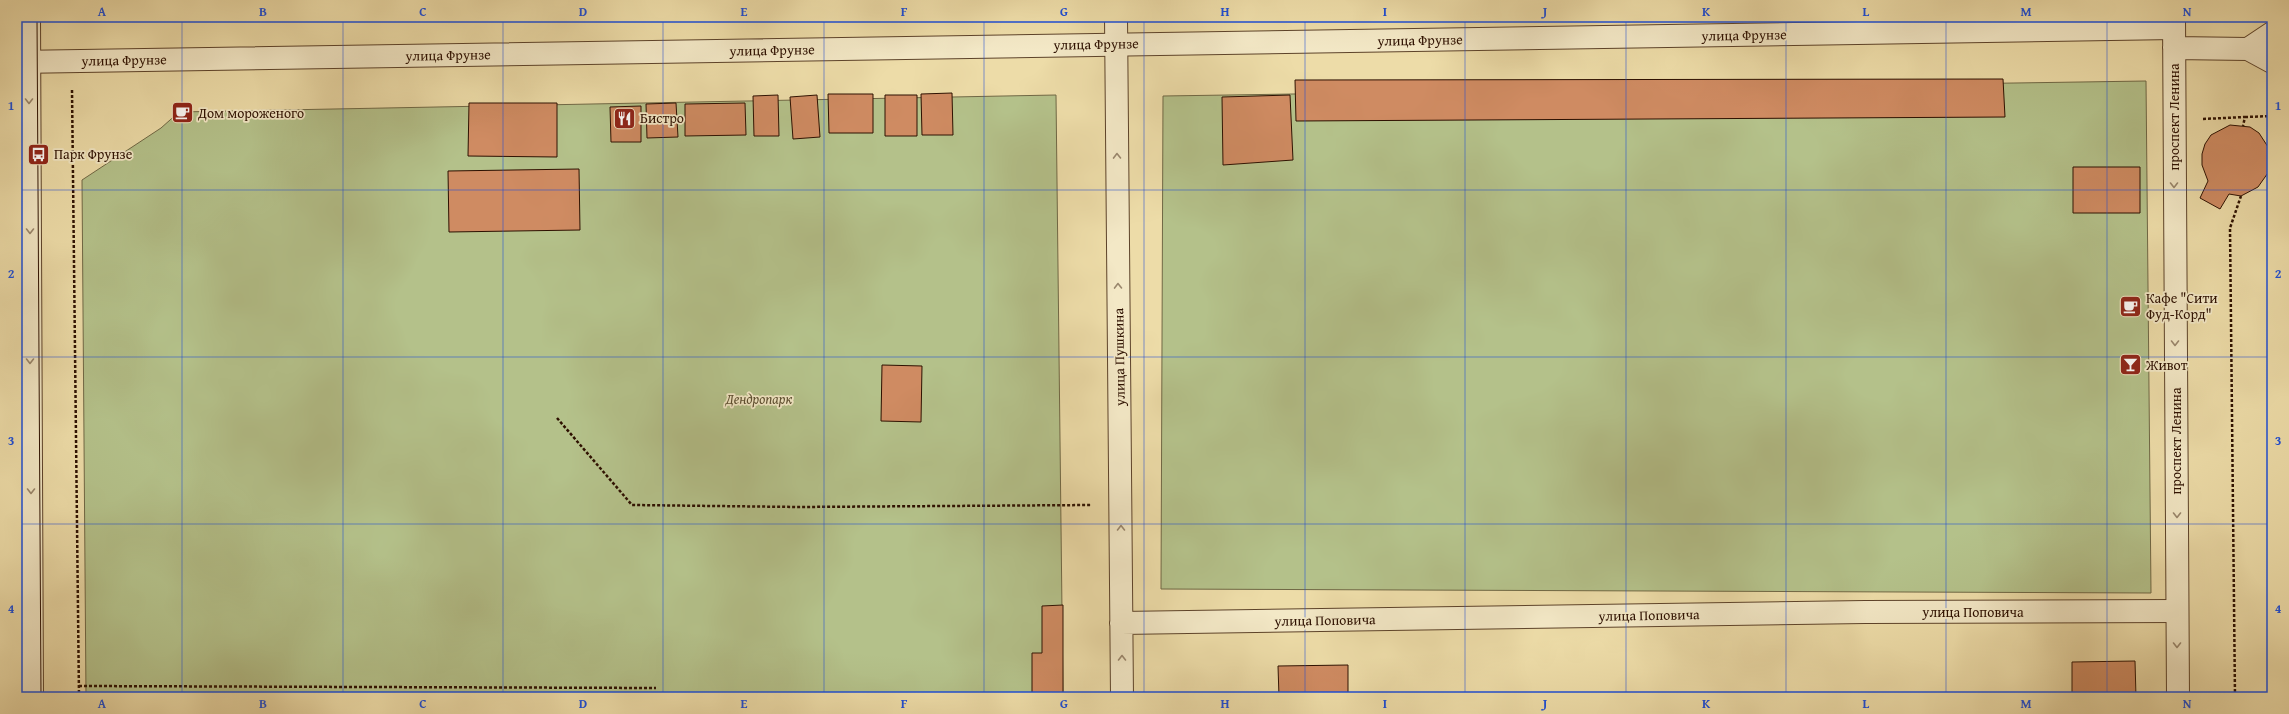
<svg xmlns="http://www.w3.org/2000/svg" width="2289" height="714" font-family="'Gentium Book Plus',serif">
	<rect width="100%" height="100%" fill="#eddca8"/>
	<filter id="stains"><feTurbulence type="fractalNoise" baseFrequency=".005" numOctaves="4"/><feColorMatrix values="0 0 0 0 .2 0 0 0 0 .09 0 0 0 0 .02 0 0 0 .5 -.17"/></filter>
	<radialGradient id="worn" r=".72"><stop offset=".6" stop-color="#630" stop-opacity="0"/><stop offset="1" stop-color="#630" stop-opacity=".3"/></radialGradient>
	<path fill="#b4c18a" stroke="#706845" d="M2146,81L2151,593L1161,589L1163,96Z
		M1056,95L1063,697H86L82,180L161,128L179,112Z"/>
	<path fill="#cf8b62" stroke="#2d1000" d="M2003,79L2005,117L1296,121L1295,80Z
		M952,93L953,135H922L921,94Z
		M828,94H873V133H829Z
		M778,95L779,136H754L753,96Z
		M817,95L820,137L793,139L790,97Z
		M885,95H917V136H885Z
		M1290,95L1293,160L1223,165L1222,97Z
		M469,103H557V157L468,156Z
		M676,103L678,137L647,138L646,104Z
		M745,103L746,135L685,136V104Z
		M641,106V142H611L610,107Z
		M2230,125L2250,127L2259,133L2270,150L2272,160L2270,170L2258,187L2241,196L2229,194L2220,209L2200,198L2208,181L2202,165V154L2205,144L2211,135Z
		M2073,167H2140V213H2073Z
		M579,169L580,230L449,232L448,171Z
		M882,365L922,366L921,422L881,421Z
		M1063,605V697H1032V653H1042V606Z
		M2135,661L2136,697H2072V662Z
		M1348,665V697H1279L1278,666Z"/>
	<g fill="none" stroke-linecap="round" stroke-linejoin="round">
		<defs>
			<path id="pedestrian" d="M17,62L2174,28"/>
			<path id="minor" d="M29,17L32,697
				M1116,17L1122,697
				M1121,623L1865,612L2177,611"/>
			<path id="tertiary" d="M2174,17L2178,697
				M2174,48L2248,49L2272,33
				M2248,49L2272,62"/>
		</defs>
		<use href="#pedestrian" stroke="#5d432a" stroke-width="24"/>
		<use href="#minor" stroke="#5d432a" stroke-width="24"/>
		<use href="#tertiary" stroke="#5d432a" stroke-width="24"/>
		<path stroke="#2d1000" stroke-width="2.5" stroke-dasharray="3 2" stroke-linecap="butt" d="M72,90L79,697
			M2245,117L2272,116
			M2203,119L2245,117L2243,126
			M557,418L632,505L798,507L1092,505
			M79,686L656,688
			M2235,697L2230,228L2241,196"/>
		<use href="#pedestrian" stroke="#f3e8c6" stroke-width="22"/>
		<use href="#minor" stroke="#f3e8c6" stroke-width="22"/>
		<use href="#tertiary" stroke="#f3e8c6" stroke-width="22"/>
		<path stroke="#2d1000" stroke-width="1" d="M37,17L41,697"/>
	</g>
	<defs><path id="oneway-chevron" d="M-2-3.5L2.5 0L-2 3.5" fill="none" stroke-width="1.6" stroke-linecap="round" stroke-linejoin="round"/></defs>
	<g stroke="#9a876d">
		<use href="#oneway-chevron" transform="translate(29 101) rotate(90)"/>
		<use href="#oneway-chevron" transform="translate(1117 156) rotate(-91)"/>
		<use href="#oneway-chevron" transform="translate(2174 185) rotate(90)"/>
		<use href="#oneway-chevron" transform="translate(30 231) rotate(90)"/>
		<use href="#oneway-chevron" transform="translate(1118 286) rotate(-91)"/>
		<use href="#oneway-chevron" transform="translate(2175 343) rotate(90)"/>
		<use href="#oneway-chevron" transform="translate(30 361) rotate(90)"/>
		<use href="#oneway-chevron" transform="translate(31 491) rotate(90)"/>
		<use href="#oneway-chevron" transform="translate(2177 515) rotate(90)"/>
		<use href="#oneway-chevron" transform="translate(1121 528) rotate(-90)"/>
		<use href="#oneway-chevron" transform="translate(2177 645) rotate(90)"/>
		<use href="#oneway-chevron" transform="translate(1122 658) rotate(-90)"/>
	</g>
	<path fill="none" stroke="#1d4ed8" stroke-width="1" stroke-opacity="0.55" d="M182,17V697M343,17V697M503,17V697M663,17V697M824,17V697M984,17V697M1144,17V697M1305,17V697M1465,17V697M1626,17V697M1786,17V697M1946,17V697M2107,17V697M17,190H2272M17,357H2272M17,524H2272"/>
	<defs>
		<symbol id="cafe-square" viewBox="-11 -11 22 22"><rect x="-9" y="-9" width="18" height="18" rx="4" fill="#8f2418" stroke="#f3e8c6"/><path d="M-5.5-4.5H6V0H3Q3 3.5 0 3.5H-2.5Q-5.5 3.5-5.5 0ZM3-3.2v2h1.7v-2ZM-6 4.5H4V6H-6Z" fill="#fff"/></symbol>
		<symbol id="restaurant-square" viewBox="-11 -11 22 22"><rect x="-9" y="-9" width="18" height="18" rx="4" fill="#8f2418" stroke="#f3e8c6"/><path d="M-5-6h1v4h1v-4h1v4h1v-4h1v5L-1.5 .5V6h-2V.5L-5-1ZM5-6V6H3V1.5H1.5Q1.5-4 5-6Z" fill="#fff"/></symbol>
		<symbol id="bus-square" viewBox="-11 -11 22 22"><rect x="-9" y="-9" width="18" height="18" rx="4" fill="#8f2418" stroke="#f3e8c6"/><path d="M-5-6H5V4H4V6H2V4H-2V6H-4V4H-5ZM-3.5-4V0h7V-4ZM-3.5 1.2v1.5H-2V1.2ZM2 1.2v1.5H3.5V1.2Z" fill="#fff"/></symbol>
		<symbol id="bar-square" viewBox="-11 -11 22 22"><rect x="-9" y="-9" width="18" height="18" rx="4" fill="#8f2418" stroke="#f3e8c6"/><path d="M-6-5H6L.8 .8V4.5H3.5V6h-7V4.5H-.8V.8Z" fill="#fff"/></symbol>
	</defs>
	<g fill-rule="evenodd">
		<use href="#cafe-square" x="170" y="100" width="25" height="25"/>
		<use href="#restaurant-square" x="612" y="106" width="25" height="25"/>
		<use href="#bus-square" x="26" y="142" width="25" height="25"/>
		<use href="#cafe-square" x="2118" y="294" width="25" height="25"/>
		<use href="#bar-square" x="2118" y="352" width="25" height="25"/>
	</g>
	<g text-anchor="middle" stroke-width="3.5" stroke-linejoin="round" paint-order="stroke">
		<g font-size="14" fill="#2d1000" stroke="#f3e8c6">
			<text transform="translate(1744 35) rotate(-1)" y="5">улица Фрунзе</text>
			<text transform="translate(1420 40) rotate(-1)" y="5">улица Фрунзе</text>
			<text transform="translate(1096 44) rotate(-1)" y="5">улица Фрунзе</text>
			<text transform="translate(772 50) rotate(-1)" y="5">улица Фрунзе</text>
			<text transform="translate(448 55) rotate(-1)" y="5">улица Фрунзе</text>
			<text transform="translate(124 60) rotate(-1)" y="5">улица Фрунзе</text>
			<text transform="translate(2174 117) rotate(-90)" y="5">проспект Ленина</text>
			<text transform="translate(1119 357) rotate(-91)" y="5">улица Пушкина</text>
			<text transform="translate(2176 441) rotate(-90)" y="5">проспект Ленина</text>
			<text x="1973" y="617">улица Поповича</text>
			<text transform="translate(1649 615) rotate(-1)" y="5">улица Поповича</text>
			<text transform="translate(1325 620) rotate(-1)" y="5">улица Поповича</text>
		</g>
		<g font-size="14" fill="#2d1000" stroke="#f3e8c6" text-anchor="start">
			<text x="198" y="118">Дом мороженого</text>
			<text x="640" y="123">Бистро</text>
			<text x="54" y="159">Парк Фрунзе</text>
			<text x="2146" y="303">Кафе "Сити<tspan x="2146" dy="16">Фуд-Корд"</tspan></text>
			<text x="2146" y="370">Живот</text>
		</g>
		<g font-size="14" font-style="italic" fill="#5c4e30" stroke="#f3e8c6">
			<text x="759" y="404">Дендропарк</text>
		</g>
	</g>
	<rect width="2289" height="714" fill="none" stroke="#eddca8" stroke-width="44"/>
	<rect x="22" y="22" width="2245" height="670" fill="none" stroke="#1d4ed8" stroke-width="1.5"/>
	<g font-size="13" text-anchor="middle" font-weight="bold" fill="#1d4ed8">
		<text x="102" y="16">A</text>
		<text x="263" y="16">B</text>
		<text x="423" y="16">C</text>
		<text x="583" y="16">D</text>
		<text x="744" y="16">E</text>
		<text x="904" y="16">F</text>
		<text x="1064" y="16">G</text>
		<text x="1225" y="16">H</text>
		<text x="1385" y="16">I</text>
		<text x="1545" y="16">J</text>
		<text x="1706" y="16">K</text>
		<text x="1866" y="16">L</text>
		<text x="2026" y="16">M</text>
		<text x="2187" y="16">N</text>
		<text x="11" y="110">1</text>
		<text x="2278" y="110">1</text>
		<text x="11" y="278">2</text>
		<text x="2278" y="278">2</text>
		<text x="11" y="445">3</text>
		<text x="2278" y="445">3</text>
		<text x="11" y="613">4</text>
		<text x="2278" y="613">4</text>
		<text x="102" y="708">A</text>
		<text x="263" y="708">B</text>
		<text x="423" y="708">C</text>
		<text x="583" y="708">D</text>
		<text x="744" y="708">E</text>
		<text x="904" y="708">F</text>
		<text x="1064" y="708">G</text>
		<text x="1225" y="708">H</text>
		<text x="1385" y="708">I</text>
		<text x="1545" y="708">J</text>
		<text x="1706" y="708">K</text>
		<text x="1866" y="708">L</text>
		<text x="2026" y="708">M</text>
		<text x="2187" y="708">N</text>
	</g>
	<rect width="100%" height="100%" filter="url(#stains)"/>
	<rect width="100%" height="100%" fill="url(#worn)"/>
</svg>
